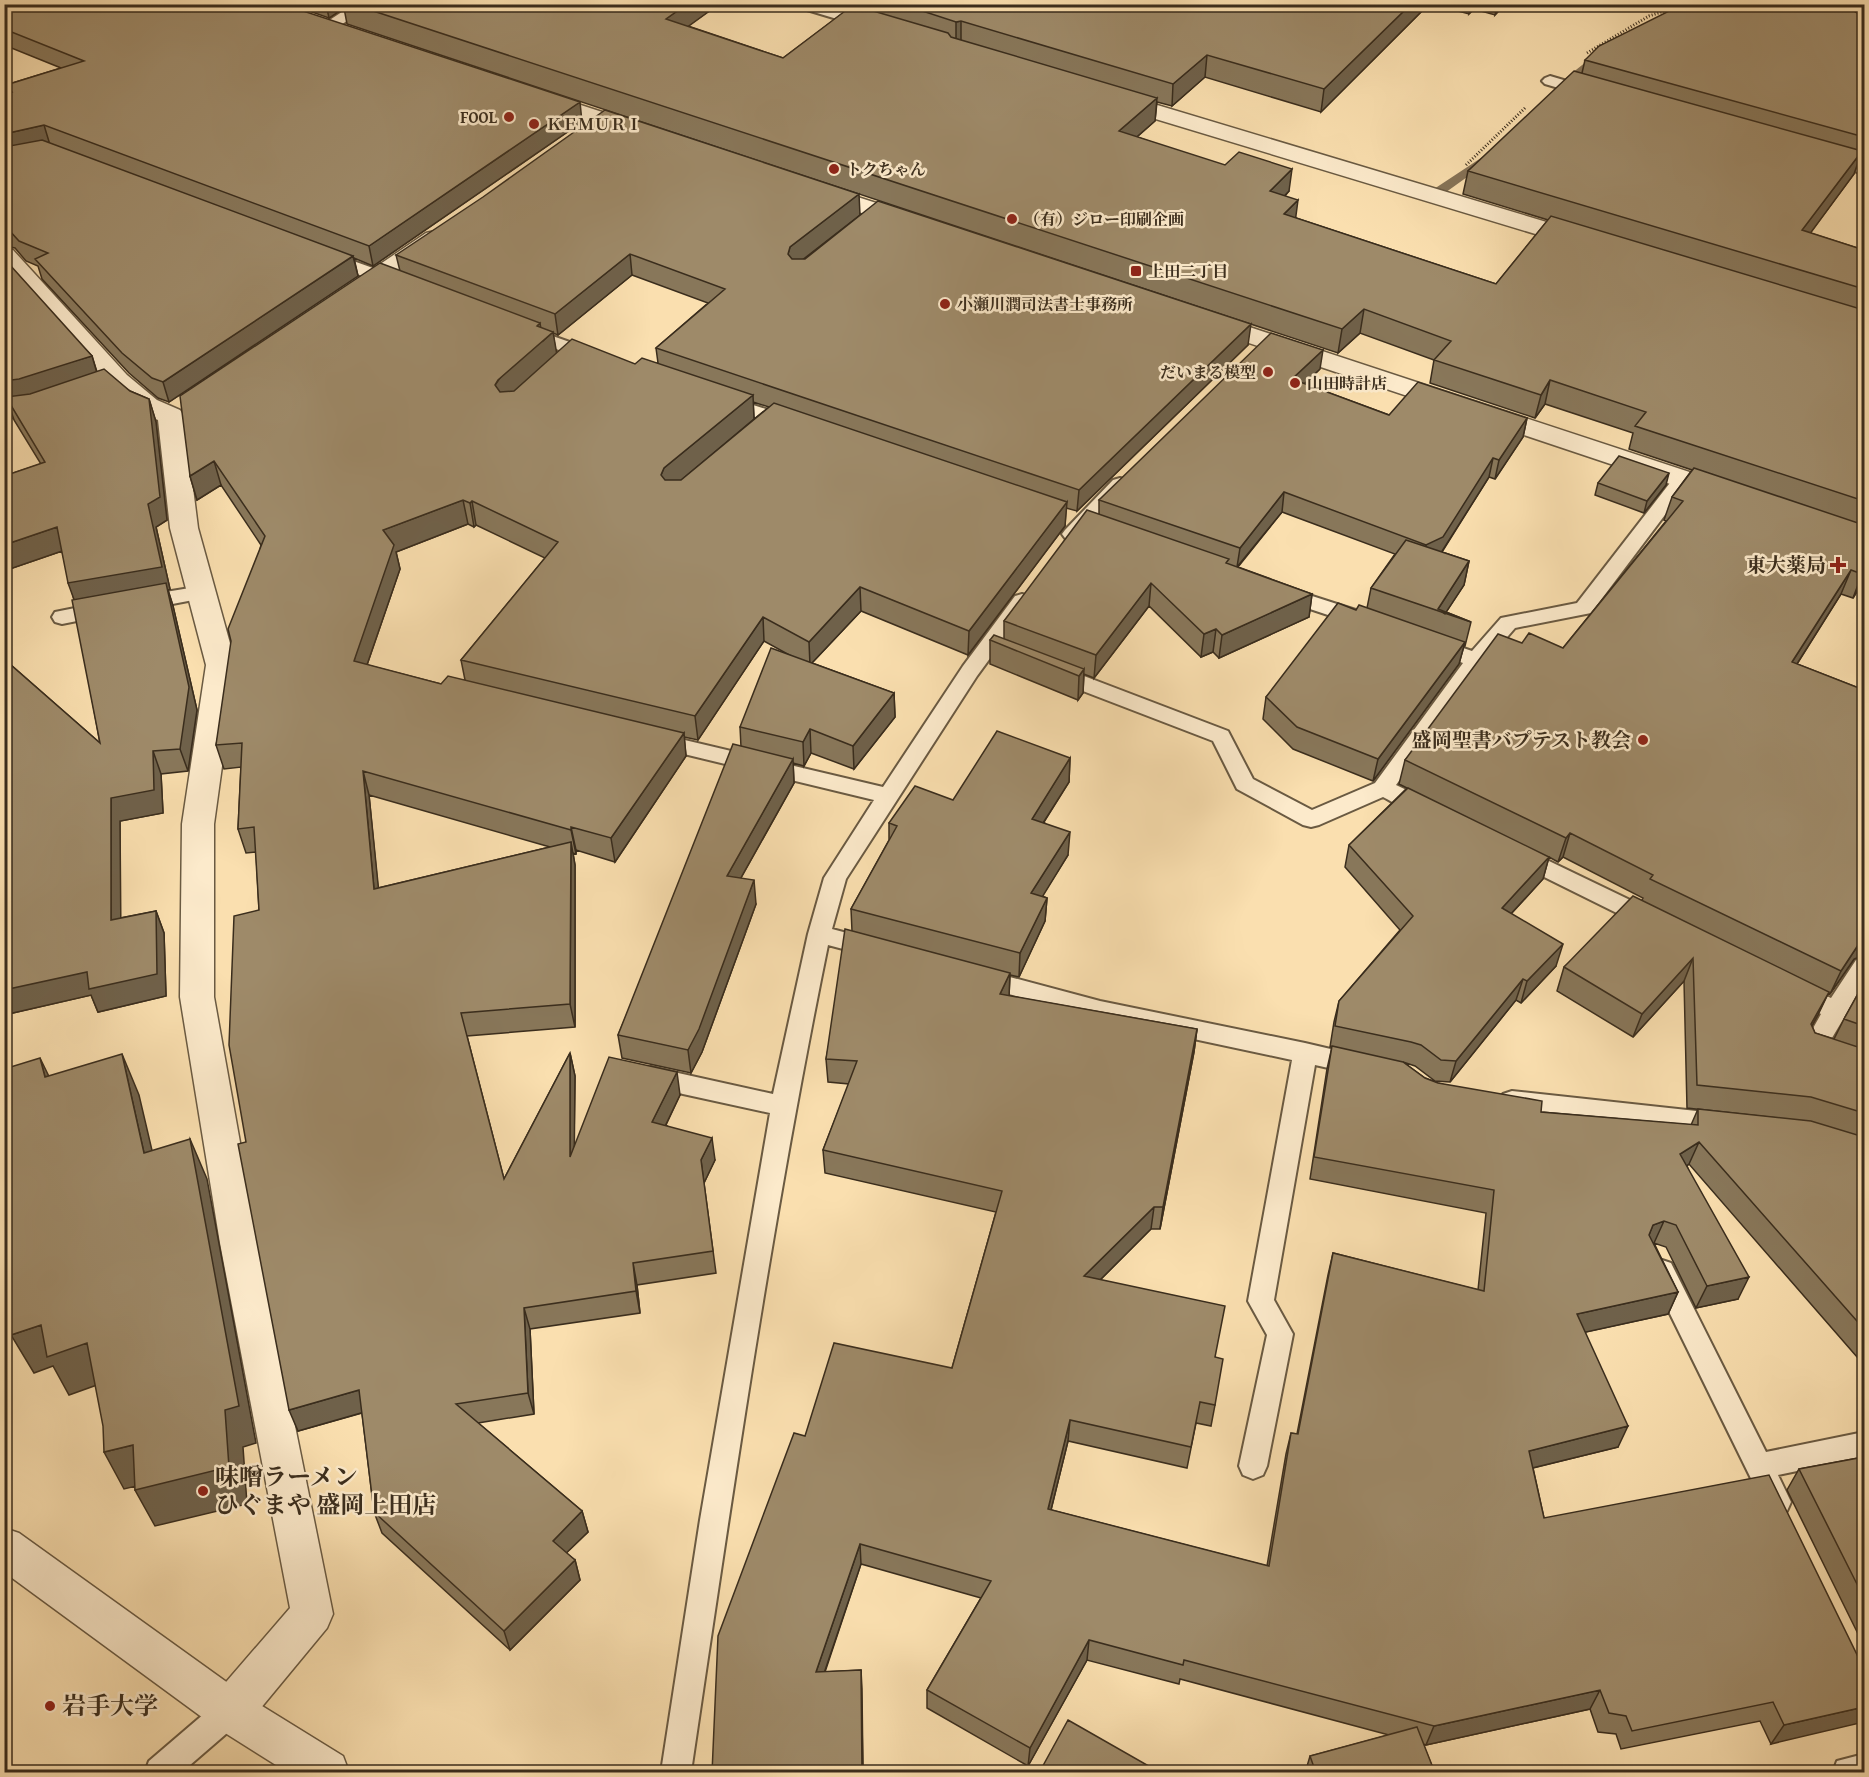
<svg xmlns="http://www.w3.org/2000/svg" width="1869" height="1777" font-family="'Gentium Book Plus','Noto Serif JP',serif">
	<rect width="100%" height="100%" fill="#fadfaf"/>
	<filter id="stains"><feTurbulence type="fractalNoise" baseFrequency=".00333" numOctaves="4"/><feColorMatrix values="0 0 0 0 .2 0 0 0 0 .09 0 0 0 0 .02 0 0 0 .5 -.17"/></filter>
	<radialGradient id="worn" r=".72"><stop offset=".6" stop-color="#630" stop-opacity="0"/><stop offset="1" stop-color="#630" stop-opacity=".3"/></radialGradient>
	<g fill="none" stroke-linecap="round" stroke-linejoin="round">
		<path fill="#867357" fill-rule="evenodd" d="M1601,50L1606,53L1605,55L1565,89H1557V85Z
			M1484,156L1490,160L1488,162L1442,195H1434V189Z"/>
		<defs>
			<path id="service" d="M354,4H372L332,31H322L320,28L322,25Z
				M795,4H819L872,21L874,24L867,28L797,7Z
				M1550,76L1594,89L1597,92L1589,97L1545,84L1542,81L1545,78Z
				M1829,154L1864,164V174L1823,162L1821,159Z
				M328,252L401,278L404,282L401,286H389L322,261L320,257Z
				M527,327L598,352L601,356L598,360H586L521,336L518,332L521,328Z
				M725,396L797,419L800,423L797,427L791,429L719,405L716,401L719,397Z
				M41,401L47,402L50,406L47,410L4,419V408Z
				M1683,473L1690,475L1692,479L1591,613L1515,628L1483,665L1396,785L1434,803L1437,809L1434,815C1417,819 1397,804 1383,797L1319,825L1311,827L1303,825L1237,789L1213,741L1049,678L1046,673L1049,668L1056,666L1063,668L1228,731L1253,779L1312,810L1375,783L1463,663L1427,650L1424,645L1427,640L1434,638L1472,651L1501,618L1577,603L1676,475Z
				M1120,478L1127,480L1129,484L1127,488L1079,538L1072,540L1065,538L1062,534L1065,530L1113,480Z
				M202,586L209,587L212,592L209,597L141,610L134,608L131,603L134,598L141,596Z
				M1281,586L1368,614L1371,619L1368,624L1361,626L1274,597L1271,592L1274,587Z
				M1022,594L1029,596L1032,601L977,676L846,879L832,929L881,942L885,948L881,954L873,957L828,945C772,1219 732,1496 691,1772H661L700,1520L770,1113L651,1087L642,1084L639,1077L642,1070L651,1067L773,1094L808,934L824,878L874,800L655,747L648,745L644,740L648,735L655,733L883,787L963,666L1015,596Z
				M105,602L112,604L115,609L112,614L62,624L55,622L52,617L55,612Z
				M1520,847L1657,913L1660,919L1657,925L1649,928L1641,925L1512,861L1509,855L1512,849Z
				M1864,957V984L1829,1043L1864,1055V1074L1806,1055L1802,1048L1821,1014L1789,998L1785,992L1789,986L1797,983L1831,998L1856,960Z
				M980,969L1100,1001L1305,1043L1369,1058L1372,1065L1369,1072L1360,1075L1315,1065L1274,1300L1293,1334L1267,1466L1263,1475L1253,1479L1243,1475L1239,1466L1267,1335L1248,1301L1292,1060L1100,1019L972,984L968,978L972,972Z
				M1512,1091L1724,1114L1733,1117L1736,1124L1733,1131L1724,1134L1512,1111L1503,1108L1500,1101L1503,1094Z
				M1662,1260L1671,1263L1766,1452L1864,1432V1457L1778,1475L1791,1502L1787,1511L1777,1515L1767,1511L1649,1271L1653,1263Z
				M230,1696L241,1701L245,1711L241,1721L182,1772H145L149,1761L219,1701Z
				M1864,1754V1772H1833L1837,1761Z"/>
			<path id="minor" d="M538,91L645,126L648,131L645,136L637,138L530,103L527,98L530,93Z
				M1114,92L1593,236L1596,241L1593,246L1584,248L1575,246L1106,104L1103,99L1106,94Z
				M817,184L920,217L923,222L920,227L911,229L809,196L805,191L809,186Z
				M435,231L444,233L447,238L444,243L363,298L354,301L345,298L341,293L345,288L426,233Z
				M4,248L13,250L127,375L157,400L180,410L184,416L198,528L236,665L214,824V997L258,1243L333,1614L327,1628L246,1726L230,1733L214,1726L208,1711L214,1696L290,1608L220,1243L180,997L182,824L206,665L170,528L158,420L139,412L109,387L4,270Z
				M1207,313L1738,488L1742,494L1738,500L1728,503L1718,500L1198,326L1194,321L1198,316Z"/>
			<path id="tertiary" d="M4,1528L19,1533L246,1696L343,1756L349,1772H287L214,1726L4,1572Z"/>
		</defs>
		<use href="#service" stroke="#6a5a42" stroke-width="4"/>
		<use href="#minor" stroke="#6a5a42" stroke-width="3"/>
		<use href="#tertiary" stroke="#6a5a42" stroke-width="3"/>
		<path stroke="#3a2d1d" stroke-width="3" stroke-dasharray="1 2" stroke-linecap="butt" d="M1587,53L1649,16L1677,7L1673,4
			M1466,165L1525,108"/>
		<use href="#service" fill="#fceacb" fill-rule="evenodd"/>
		<use href="#minor" fill="#fceacb" fill-rule="evenodd"/>
		<use href="#tertiary" fill="#fceacb" fill-rule="evenodd"/>
	</g>
	<path fill="#88775a" stroke="#3a2d1d" stroke-width="1.5" fill-rule="evenodd" d="M4,4L582,122L373,266L354,258L358,276L169,402L158,398L129,373L42,279L38,266L26,261L15,248L10,247L4,239V94L8,93L6,85L61,68L4,45Z
		M289,4H719L688,26L783,58L847,10L831,4H1429L1321,112L1205,77L1172,106L1157,102L1155,121L1137,137L1289,191L1285,196L1296,218L1496,284L1548,220L1463,194L1468,171L1582,73L1585,60L1683,4H1864V159L1863,161L1859,160L1854,174L1810,233L1864,250V580L1853,598L1841,594L1797,664L1864,690V955L1854,959L1830,994L1828,993L1812,1026L1815,1033L1834,1039L1844,1019L1864,983V1365L1689,1164L1687,1166L1738,1299L1696,1308L1666,1247L1654,1243L1678,1292L1668,1314L1585,1332L1618,1447L1533,1468L1544,1518L1864,1669L1771,1744L1760,1721L1621,1749L1616,1734L1598,1732L1590,1709L1426,1745L1423,1744L1435,1773H1305L1310,1756L1389,1735L1180,1679L1179,1684L1087,1660L1028,1766L927,1708V1690L981,1598L861,1564L825,1672L861,1670L863,1773H712L805,1436L952,1368L996,1212L825,1173L823,1150L849,1084L828,1082L826,1059L852,931L851,909L889,840V823L1070,758L1069,782L1044,822L1068,855L1042,896L1047,898L1045,921L1019,977L1010,975L1009,996L1197,1029L1194,1052L1160,1229H1151L1100,1280L1215,1357V1405L1211,1426L1196,1423L1187,1468L1068,1441L1051,1510L1267,1566L1286,1454L1291,1433L1297,1434L1328,1275L1333,1253L1478,1290L1486,1213L1310,1179L1327,1069L1332,1047H1330L1334,1022L1339,1001L1400,930L1345,867L1349,845L1407,788L1399,784L1405,760L1522,643L1563,648L1666,521L1664,520L1672,497L1692,470L1629,449L1633,433L1545,404L1535,418L1430,383L1434,360L1360,333L1338,353L347,24L344,8L329,18ZM1549,857L1558,862L1563,857L1643,898L1642,900L1564,967L1557,991L1633,1037L1684,981L1687,1108L1803,1121L1698,1109L1691,1125L1541,1112L1438,1083L1425,1078L1403,1062L1415,1066L1435,1081L1450,1082L1516,1000L1521,1003L1556,966L1511,914L1543,879Z
		M1432,4H1505L1495,15L1474,9L1469,14Z
		M860,215L804,259L1248,345L1077,511L1066,508L1065,526L968,655L861,611L812,663L894,693L895,717L854,769L811,753L804,766L793,763L794,783L741,878L756,904L702,1052L691,1073L622,1058L618,1035L741,747L740,727L793,657L764,641L698,740L684,737L686,756L615,862L576,850V854L573,853L575,865V1027L467,1036L504,1179L570,1053L575,1076L574,1144L680,1095L666,1125L715,1160L704,1183L716,1273L637,1285L640,1313L530,1329L534,1414L478,1423L582,1511L588,1532L566,1553L575,1560L580,1580L510,1650L382,1533L374,1512L362,1413L298,1431L246,1142L259,910L256,852L246,853L238,829L241,767L224,769L216,745L261,545L221,485L197,500L190,476L400,271L396,255ZM632,275L708,303L656,348L658,363L635,364L556,353L553,333L558,335ZM753,402L769,407L754,419ZM468,524L474,527L476,525L545,558L461,660L465,680L441,684L367,665L400,569L396,552ZM369,795L550,847L378,888Z
		M4,268L92,356L97,372L130,391L149,399L156,422L167,520L156,527L170,589L168,590L173,606L197,710L188,771L161,774L163,813L120,821V918L156,911L164,933L166,996L98,1012L91,995L4,1015V659L100,743L74,600L62,551L4,571V476L41,464L14,420L9,405L6,406L4,404Z
		M1320,369L1305,384L1389,415L1527,418L1523,437L1495,479L1489,477L1442,552L1469,561L1464,585L1446,612L1471,622L1465,646H1464L1459,664L1373,781L1293,749L1263,719L1266,697L1356,610L1367,608L1371,588L1395,554L1282,512L1238,567L1312,594L1309,617L1219,658L1213,652L1201,657L1149,606L1094,678L1084,674L1083,693L1078,700L990,664V640L1004,639V621L1099,514V500Z
		M1598,483L1666,485L1644,513L1595,495Z
		M1864,1457V1646L1787,1490L1799,1469Z"/>
	<path fill="#6f614a" stroke="#3a2d1d" stroke-width="1.5" d="M326,4H343L344,8L329,18Z
		M687,4H719L668,41L666,19Z
		M1411,4H1429L1321,112L1324,89Z
		M1471,4H1475L1474,9L1469,14Z
		M1497,4H1505L1495,15Z
		M961,21V43L956,44V22Z
		M1207,55L1205,77L1172,106L1173,84Z
		M1157,98L1155,121L1117,154L1119,131Z
		M580,102L582,122L373,266L369,246Z
		M44,125L50,145L4,155V134Z
		M1862,151L1854,174L1795,254L1802,230Z
		M1292,169L1289,191L1267,214L1270,191Z
		M859,194L860,215L792,268L788,254L790,247Z
		M1298,200L1295,223L1284,214Z
		M630,254L632,275L558,335L555,314Z
		M353,256L358,276L169,402L163,382Z
		M1364,309L1360,333L1338,353L1342,329Z
		M540,323L543,341L553,332L557,355L502,404L495,385L537,326Z
		M1251,324L1248,345L1077,511L1079,490Z
		M1323,350L1320,369L1289,398L1292,379Z
		M92,356L99,380L28,403L6,397L9,405L6,406L4,402V381Z
		M1550,380L1545,404L1535,418L1541,395Z
		M753,395L754,419L667,492L661,475L664,468Z
		M149,399L156,422L167,520L156,527L170,589L168,590L173,606L197,710L188,771L180,749L76,605L68,583L148,504Z
		M1527,418L1523,437L1495,479L1499,460Z
		M1493,458L1489,477L1439,556L1422,564L1426,545Z
		M214,461L221,485L197,500L190,476Z
		M1669,473L1666,485L1644,513L1647,501Z
		M1284,492L1282,512L1237,567L1240,548Z
		M463,500L468,524L396,552L400,569L360,685L354,661L383,530Z
		M472,501L476,525L474,527L470,503Z
		M1067,502L1065,526L968,655L969,631Z
		M57,527L65,550L4,571V545Z
		M1469,561L1464,585L1445,614L1438,609Z
		M1851,570L1841,594L1783,686L1792,662Z
		M1864,571V580L1853,598L1862,574Z
		M1151,583L1149,606L1094,678L1096,655Z
		M860,587L861,611L810,665L809,642Z
		M1312,594L1309,617L1219,658L1222,635Z
		M763,617L764,641L698,740L695,716Z
		M1216,629L1213,652L1201,657L1204,634Z
		M1465,642L1459,664L1373,781L1378,759Z
		M1084,669L1083,693L1078,700L1079,676Z
		M894,693L895,717L854,769L853,746Z
		M810,729L811,753L804,766L803,742Z
		M684,733L686,756L615,862L611,838Z
		M153,751L161,774L163,813L120,821L121,943L111,920V798Z
		M1070,758L1069,782L1031,842L1032,819Z
		M793,759L794,783L729,899L727,876Z
		M363,771L369,795L381,913L374,889Z
		M571,827L576,850V854L571,830Z
		M1070,832L1068,855L1030,917L1031,893Z
		M1570,833L1563,857L1558,862L1566,838Z
		M571,842L575,865V1027L570,1004Z
		M1549,857L1543,879L1496,930L1502,908Z
		M754,880L756,904L702,1052L691,1073L688,1050Z
		M1047,898L1045,921L1019,977L1020,953Z
		M156,911L164,933L166,996L98,1012L91,995L4,1015V990Z
		M1864,936V955L1854,959L1830,994L1841,971Z
		M1563,944L1556,966L1521,1003L1527,981Z
		M1693,958L1684,981L1633,1037L1642,1014Z
		M1010,973L1009,997L1000,994Z
		M1523,979L1516,1000L1450,1082L1456,1061Z
		M1829,992L1818,1015L1800,1047L1811,1024Z
		M1197,1029L1194,1052L1160,1229L1163,1207Z
		M570,1053L575,1076L574,1179L570,1157Z
		M122,1054L139,1095L162,1193L144,1153Z
		M40,1058L60,1099L45,1077Z
		M677,1072L680,1095L656,1145L652,1122Z
		M712,1138L715,1160L704,1183L701,1160Z
		M190,1139L207,1179L256,1443L243,1447L247,1504L155,1526L135,1490Z
		M1699,1142L1689,1164L1671,1177L1680,1154Z
		M1154,1207L1151,1229L1082,1298L1084,1276Z
		M1664,1221L1654,1243L1644,1247L1653,1225Z
		M633,1263L637,1285L640,1313L636,1291Z
		M1749,1277L1738,1299L1696,1308L1707,1286Z
		M1678,1292L1668,1314L1568,1336L1577,1314Z
		M524,1308L530,1329L534,1414L528,1393Z
		M41,1325L87,1343L108,1381L69,1395L53,1366L34,1373L11,1335Z
		M359,1390L368,1411L298,1431L289,1410Z
		M1070,1420L1068,1441L1046,1530L1048,1509Z
		M1628,1426L1618,1447L1520,1471L1529,1451Z
		M133,1445L153,1482L124,1489L104,1452Z
		M582,1511L588,1532L558,1561L553,1541Z
		M860,1544L861,1564L818,1691L816,1672Z
		M575,1560L580,1580L510,1650L504,1631Z
		M1089,1640L1087,1660L1028,1766L1030,1748Z
		M861,1670L862,1689L863,1773H862Z
		M1600,1690L1590,1709L1426,1745L1434,1726Z
		M1864,1707V1722L1771,1744L1784,1725Z
		M4,1759L9,1765L4,1768Z"/>
	<path fill="#9e8a69" stroke="#3a2d1d" stroke-width="1.5" d="M4,4H282L580,102L369,246L44,125L4,134V94L12,92L6,85L84,61L4,29Z
		M352,4H687L666,19L783,58L853,5L948,33L951,37L1157,98L1119,131L1225,165L1239,152L1292,169L1270,191L1298,200L1284,214L1496,284L1551,216L1864,310V501L1635,426L1646,412L1550,380L1541,395L1434,360L1451,341L1364,309L1342,329Z
		M901,4H1411L1324,89L1207,55L1173,84L961,21L956,22Z
		M1683,4H1843L1862,16H1864V137L1585,60L1599,46Z
		M1574,71L1862,151L1802,230L1864,250V289L1468,171Z
		M605,110L859,194L790,247L788,254L792,259H805L878,201L1251,324L1079,490L656,348L725,289L630,254L555,314L396,255L483,197Z
		M42,140L353,256L163,382L152,378L122,353L35,259L48,253L19,241L8,229L4,228V147Z
		M380,263L540,323L537,326L553,332L498,380L495,385L500,392L514,391L572,339L635,364L642,358L753,395L664,468L661,475L665,480H681L774,403L1067,502L969,631L860,587L809,642L763,617L695,716L461,660L558,542L472,501L470,503L463,500L383,530L394,545L354,661L441,684L448,676L684,733L611,838L571,827V830L363,771L374,889L571,842L570,1004L461,1013L504,1179L570,1053V1157L609,1057L677,1072L652,1122L712,1138L701,1160L713,1251L633,1263L636,1291L524,1308L528,1393L456,1404L582,1511L553,1541L575,1560L504,1631L374,1512L359,1390L289,1410L238,1144L246,1142L229,1045L234,916L259,910L254,827L238,829L242,743L216,745L231,641L228,629L265,536L214,461L190,476L180,396Z
		M10,265L92,356L19,379L4,381V268Z
		M1271,333L1323,350L1292,379L1389,415L1418,382L1527,418L1499,460L1493,458L1443,537L1426,545L1284,492L1240,548L1099,500Z
		M104,369L130,391L149,399L160,497L148,504L162,567L68,583L57,527L4,545V476L45,462L6,397L30,394Z
		M1619,456L1669,473L1647,501L1598,483Z
		M1694,468L1864,525V571L1862,574L1851,570L1792,662L1864,690V936L1841,971L1650,879L1653,875L1570,833L1566,838L1405,760L1498,634L1522,643L1529,633L1563,648L1683,501L1672,497Z
		M1087,510L1229,559L1226,563L1312,594L1222,635L1216,629L1204,634L1151,583L1096,655L1004,621Z
		M1406,540L1469,561L1438,609L1471,622L1371,588Z
		M166,583L189,687L180,749L153,751L154,790L111,798V920L156,911L157,974L89,989L87,972L4,990V659L100,743L72,600Z
		M1338,603L1356,610L1359,605L1465,642L1378,759L1297,727L1266,697Z
		M994,635L1084,669L1079,676L990,640Z
		M771,648L894,693L853,746L810,729L803,742L740,727Z
		M997,731L1070,758L1032,819L1070,832L1031,893L1047,898L1020,953L851,909L897,826L889,823L915,786L953,800Z
		M733,744L793,759L727,876L754,880L699,1029L688,1050L618,1035Z
		M1408,788L1549,857L1502,908L1563,944L1527,981L1523,979L1456,1061L1441,1060L1421,1045L1411,1042L1335,1026L1339,1001L1413,916L1349,845Z
		M1633,896L1829,992L1811,1024L1815,1033L1864,1049V1113L1811,1097L1697,1085L1693,958L1642,1014L1564,967Z
		M845,929L1010,973L1000,994L1197,1029L1163,1207H1154L1084,1276L1225,1306L1215,1357L1223,1359L1215,1405L1200,1402L1191,1447L1070,1420L1048,1509L1269,1566L1291,1433L1298,1434L1333,1253L1484,1291L1494,1190L1314,1157L1332,1046L1403,1062L1425,1078L1438,1083L1542,1101L1541,1112L1698,1125V1109L1811,1121L1864,1137V1329L1699,1142L1680,1154L1749,1277L1707,1286L1676,1225L1664,1221L1653,1225L1649,1235L1678,1292L1577,1314L1628,1426L1529,1451L1544,1518L1769,1475L1864,1669V1707L1784,1725L1773,1702L1632,1731L1626,1716L1609,1713L1600,1690L1434,1726L1184,1660L1183,1665L1089,1640L1030,1748L927,1690L991,1581L860,1544L816,1672L861,1670L862,1773H712L718,1636L794,1433L805,1436L834,1343L952,1368L1002,1191L823,1150L857,1061L826,1059Z
		M1864,983V1026L1844,1019Z
		M122,1054L144,1153L190,1139L239,1406L225,1410L229,1467L135,1490L133,1445L104,1452L103,1426L87,1343L47,1357L41,1325L11,1335L4,1293V1069L40,1058L45,1077Z
		M1864,1457V1598L1799,1469Z
		M1068,1720L1161,1773H1039Z
		M1417,1727L1435,1773H1316L1310,1756Z"/>
	<g fill="#8f2418" stroke="#fceacb" stroke-width="2">
		<circle cx="509" cy="117" r="6"/>
		<circle cx="534" cy="124" r="6"/>
		<circle cx="834" cy="169" r="6"/>
		<circle cx="1012" cy="219" r="6"/>
		<rect x="1130" y="265" width="12" height="12" rx="3"/>
		<circle cx="945" cy="304" r="6"/>
		<circle cx="1268" cy="372" r="6"/>
		<circle cx="1295" cy="383" r="6"/>
		<path d="M1835 556h6v6h6v6h-6v6h-6v-6h-6v-6h6z"/>
		<circle cx="1643" cy="740" r="6"/>
		<circle cx="203" cy="1491" r="6"/>
		<circle cx="50" cy="1706" r="6"/>
	</g>
	<g text-anchor="middle" stroke-width="5" stroke-linejoin="round" paint-order="stroke">
		<g font-size="16" font-weight="bold" fill="#3a2d1d" stroke="#fceacb" text-anchor="start">
			<text x="497" y="123" text-anchor="end">FOOL</text>
			<text x="546" y="130">ＫＥＭＵＲＩ</text>
			<text x="846" y="175">トクちゃん</text>
			<text x="1024" y="225">（有）ジロー印刷企画</text>
			<text x="1148" y="277">上田二丁目</text>
			<text x="957" y="310">小瀬川潤司法書士事務所</text>
			<text x="1256" y="378" text-anchor="end">だいまる模型</text>
			<text x="1307" y="389">山田時計店</text>
		</g>
		<g font-size="20" font-weight="bold" fill="#3a2d1d" stroke="#fceacb" text-anchor="end">
			<text x="1826" y="572">東大薬局</text>
			<text x="1631" y="747">盛岡聖書バプテスト教会</text>
		</g>
		<g font-size="24" font-weight="bold" fill="#3a2d1d" stroke="#fceacb" text-anchor="start">
			<text x="215" y="1485">味噌ラーメン<tspan x="215" dy="28">ひぐまや 盛岡上田店</tspan></text>
			<text x="62" y="1714">岩手大学</text>
		</g>
	</g>
	<rect width="1869" height="1777" fill="none" stroke="#fadfaf" stroke-width="24"/>
	<rect x="6" y="6" width="1857" height="1765" fill="none" stroke="#3a2d1d" stroke-width="3"/>
	<rect x="12" y="12" width="1845" height="1753" fill="none" stroke="#3a2d1d" stroke-width="1.5"/>
	<rect width="100%" height="100%" filter="url(#stains)"/>
	<rect width="100%" height="100%" fill="url(#worn)"/>
</svg>
